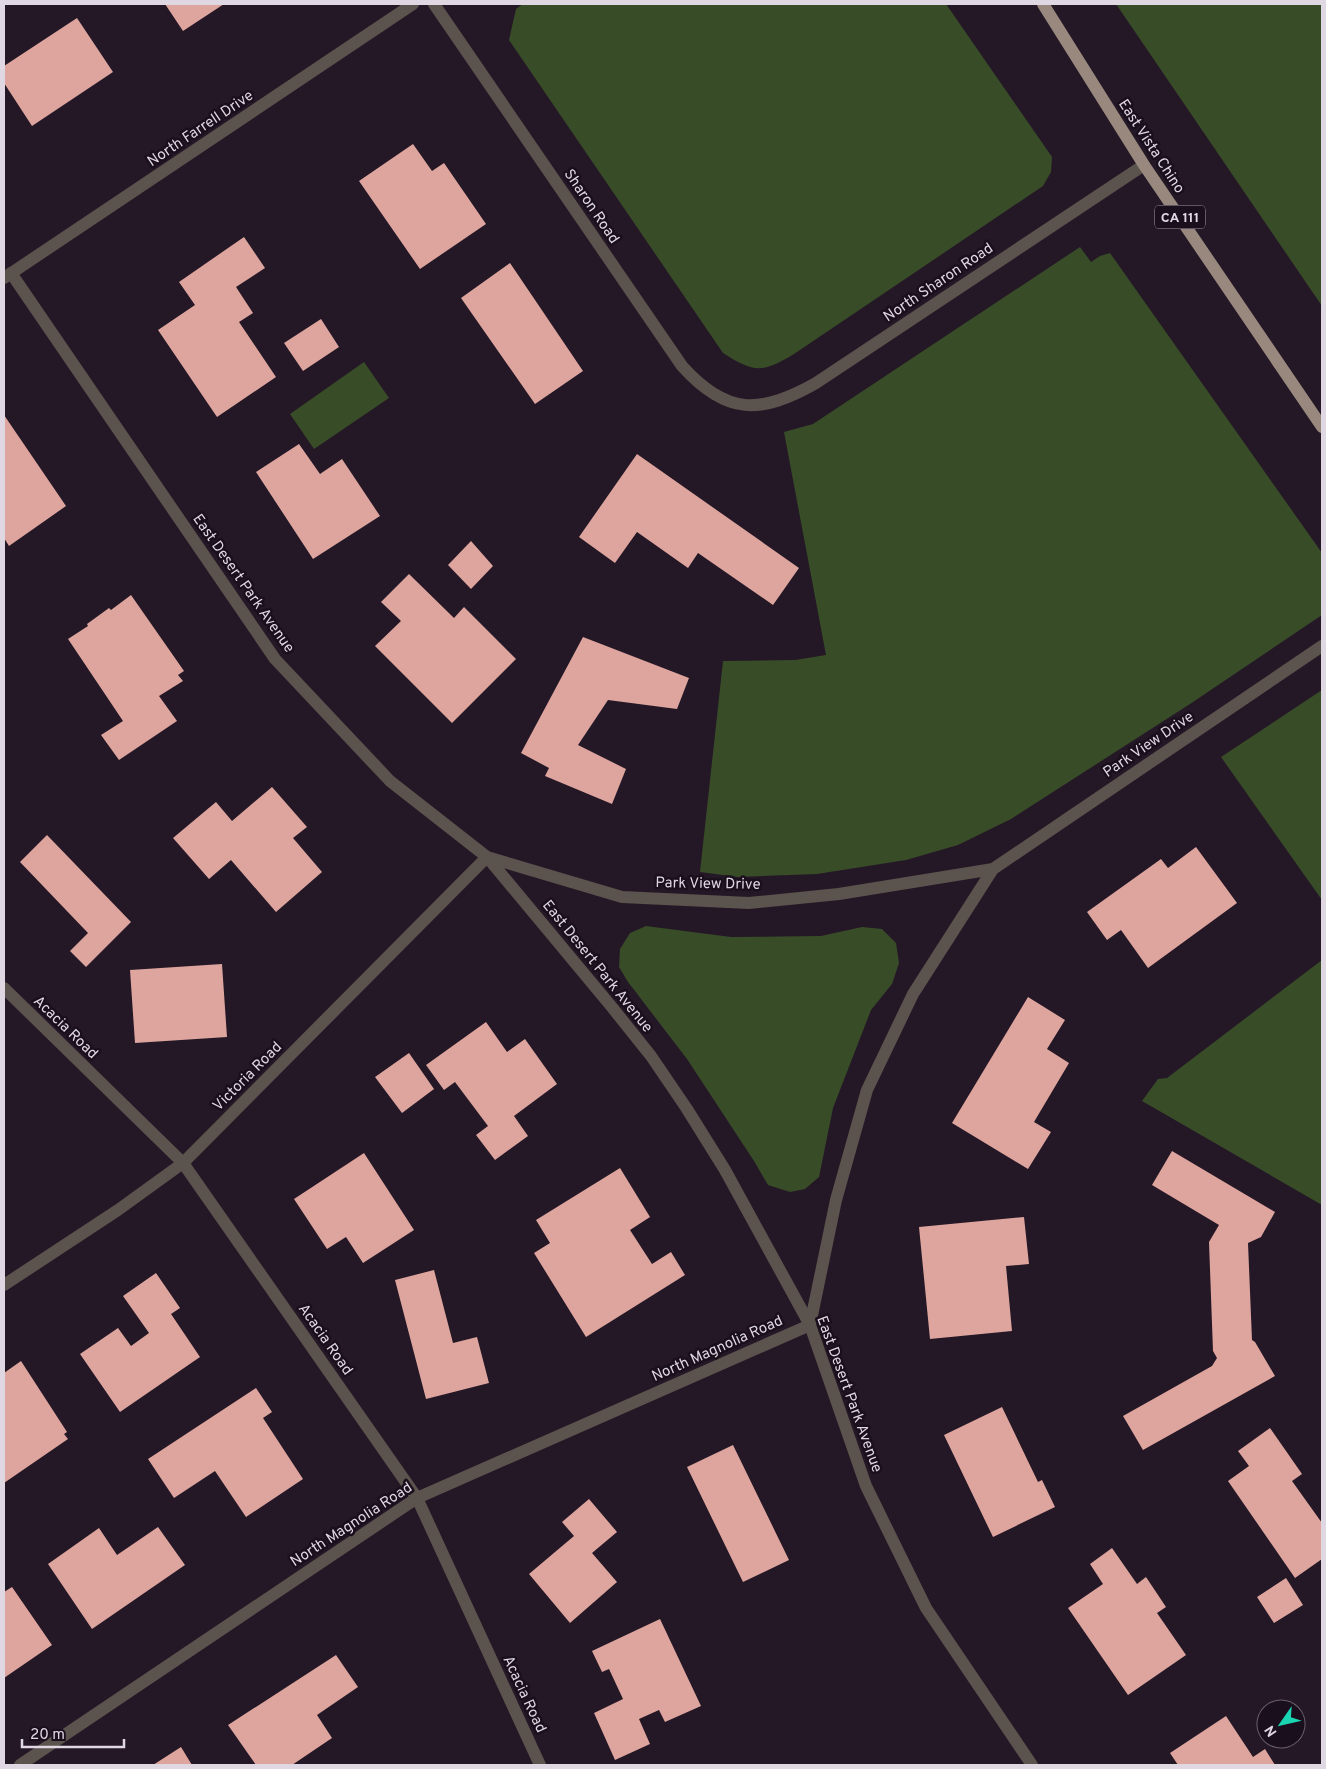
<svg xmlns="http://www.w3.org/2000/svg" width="1326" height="1769" font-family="Overpass,sans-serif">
	<rect width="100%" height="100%" fill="#241826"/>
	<path fill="#394c28" d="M523,4H946L1052,157L1051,172L1043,186L794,354C763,373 754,373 723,353L509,40L516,9Z
		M1116,4H1322V306Z
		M1080,247L1091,262L1100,256L1110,253L1322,553V615L1190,704L1011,819L958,845L906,860L817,874L738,877L700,872L723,661L795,660L826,655L784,432L813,424Z
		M364,362L389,398L314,449L290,414Z
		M1322,690V900L1221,757Z
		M646,926L731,937L821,936L862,927L882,929L896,943L899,963L892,984L871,1010L833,1108L819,1177L805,1189L790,1192L768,1185L754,1161L687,1059L628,982L619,967L620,949L630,933Z
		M1322,960V1205L1142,1101L1158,1079L1167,1078Z"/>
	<path fill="#dea59e" d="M165,4H224L183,31Z
		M77,18L113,72L32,126L4,83V66Z
		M413,144L432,171L444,163L486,224L420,269L359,181Z
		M244,237L265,268L236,287L253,313L239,322L276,377L217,417L158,330L195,305L179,282Z
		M510,263L583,371L535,404L461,298Z
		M321,319L339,347L303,371L284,343Z
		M4,415L66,506L9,546L4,538Z
		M299,444L320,474L342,459L380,516L313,559L256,472Z
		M637,454L799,568L773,605L698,553L688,568L637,532L615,563L579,537Z
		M471,541L493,566L471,589L448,565Z
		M409,574L454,618L464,607L516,659L452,723L375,646L401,621L381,602Z
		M131,595L184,671L178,675L183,681L159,696L177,721L119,760L101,735L123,721L68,639L88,626L87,624L109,608L111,610Z
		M583,637L689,678L677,709L608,700L578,745L626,769L612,804L545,776L549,768L521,753Z
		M272,787L307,827L293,838L322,872L276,912L231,860L209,879L173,838L216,802L232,821Z
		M47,835L131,922L86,967L70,951L88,933L20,862Z
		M1196,847L1237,903L1148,968L1121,930L1107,940L1087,912L1161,859L1168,868Z
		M222,964L227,1037L135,1043L130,970Z
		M1028,997L1065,1020L1047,1049L1069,1063L1034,1122L1051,1132L1028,1169L952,1123Z
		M486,1022L507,1052L525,1039L557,1084L514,1116L528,1136L495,1160L476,1135L488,1126L455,1082L444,1090L426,1065Z
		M409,1053L434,1089L402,1113L375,1077Z
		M1172,1151L1275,1212L1261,1237L1248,1243L1252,1340L1255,1342L1275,1376L1143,1450L1123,1416L1212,1366L1217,1358L1213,1351L1209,1242L1219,1225L1152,1185Z
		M364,1153L414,1230L363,1263L346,1237L327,1249L294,1199Z
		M620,1168L650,1217L630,1230L652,1264L671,1252L685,1275L586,1337L534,1253L550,1243L536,1220Z
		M1024,1217L1029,1264L1006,1266L1012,1331L930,1339L919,1227Z
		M434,1270L453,1343L477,1337L489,1383L426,1399L395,1280Z
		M156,1273L180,1308L171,1314L200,1357L120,1412L80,1354L118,1328L131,1346L149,1333L123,1296Z
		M21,1361L67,1432L64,1434L68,1439L4,1483V1373Z
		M256,1388L272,1412L263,1418L303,1479L246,1517L215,1471L174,1498L148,1459Z
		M1002,1407L1038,1482L1042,1480L1055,1507L993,1537L944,1435Z
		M1270,1428L1302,1474L1292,1481L1322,1523V1559L1295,1578L1228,1481L1249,1466L1238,1451Z
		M733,1445L789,1560L743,1582L687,1467Z
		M589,1499L617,1532L592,1553L617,1582L570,1623L529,1574L574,1536L562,1522Z
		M158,1527L185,1565L92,1629L48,1564L99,1528L117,1555Z
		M1112,1548L1137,1584L1146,1577L1166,1607L1157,1613L1186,1655L1128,1695L1068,1608L1103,1584L1090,1564Z
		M1286,1578L1303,1605L1274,1623L1257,1597Z
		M12,1587L52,1645L4,1678V1592Z
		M660,1619L701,1706L665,1722L659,1710L639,1719L650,1744L615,1760L594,1713L623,1699L609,1669L602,1672L592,1651Z
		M336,1655L358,1687L317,1715L332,1738L292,1765H256L228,1725Z
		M1226,1716L1253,1757L1265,1749L1275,1765H1178L1170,1753Z
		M181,1747L192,1765H153Z"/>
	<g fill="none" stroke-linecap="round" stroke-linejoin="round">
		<path stroke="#5b534d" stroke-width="12" d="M434,4L682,366C726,415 760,415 816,383L1144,165
			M11,273L275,659L390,781L487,857L611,1006L651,1056L687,1109L725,1170L810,1325L866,1486L926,1608L1032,1765
			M4,988L183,1163L417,1498L540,1765
			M4,1285L118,1210L183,1163L487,857L622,897L749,903L839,894L993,869
			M20,1765L417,1498L810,1325L836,1200L867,1090L913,994L993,869L1322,646"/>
		<path stroke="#5b534d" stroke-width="12" d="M4,278L413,4"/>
		<path stroke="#99887d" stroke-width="12" d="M1043,4L1144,165L1322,427"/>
	</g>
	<g text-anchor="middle" stroke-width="5" stroke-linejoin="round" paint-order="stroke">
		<rect fill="#1a0f1c" stroke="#a49ba6" stroke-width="1" x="1155" y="205.5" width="50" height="23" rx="4"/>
		<g font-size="14" font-weight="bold" fill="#dfd7e1">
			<text x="1180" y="222">CA 111</text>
		</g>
		<g font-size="15" fill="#dfd7e1" stroke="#1a0f1c">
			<text transform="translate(200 128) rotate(-34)" y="5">North Farrell Drive</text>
			<text transform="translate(1152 146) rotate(57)" y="5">East Vista Chino</text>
			<text transform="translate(592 206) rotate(56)" y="5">Sharon Road</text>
			<text transform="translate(938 282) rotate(-34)" y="5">North Sharon Road</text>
			<text transform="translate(244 583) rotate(55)" y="5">East Desert Park Avenue</text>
			<text transform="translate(1148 744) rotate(-34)" y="5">Park View Drive</text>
			<text transform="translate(708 883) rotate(1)" y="5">Park View Drive</text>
			<text transform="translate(598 966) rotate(51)" y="5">East Desert Park Avenue</text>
			<text transform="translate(66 1027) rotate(44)" y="5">Acacia Road</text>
			<text transform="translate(247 1076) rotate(-45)" y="5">Victoria Road</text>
			<text transform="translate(326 1339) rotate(55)" y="5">Acacia Road</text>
			<text transform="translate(717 1348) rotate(-24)" y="5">North Magnolia Road</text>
			<text transform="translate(850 1394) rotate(70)" y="5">East Desert Park Avenue</text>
			<text transform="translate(351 1524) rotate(-33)" y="5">North Magnolia Road</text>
			<text transform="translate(525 1694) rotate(65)" y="5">Acacia Road</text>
		</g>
	</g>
	<rect width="1326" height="1769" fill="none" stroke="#dfd7e1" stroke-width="10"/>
	<g transform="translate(1281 1724) rotate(236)"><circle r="24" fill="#1a0f1c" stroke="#695f6b"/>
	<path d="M0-4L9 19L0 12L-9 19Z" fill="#19d5b2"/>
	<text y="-8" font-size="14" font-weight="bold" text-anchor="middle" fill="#dfd7e1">N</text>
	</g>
	<path d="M22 1739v8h102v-8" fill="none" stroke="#dfd7e1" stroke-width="2.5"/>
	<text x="30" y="1739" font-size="15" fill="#dfd7e1" stroke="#1a0f1c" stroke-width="4" paint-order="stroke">20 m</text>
</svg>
